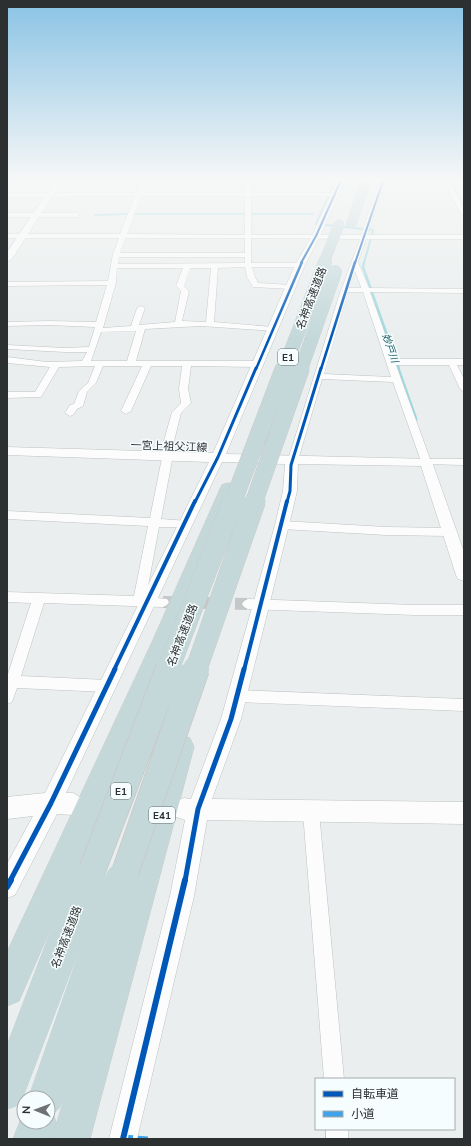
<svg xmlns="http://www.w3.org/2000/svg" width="471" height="1146" font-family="'Nunito Sans','Noto Sans JP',sans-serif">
	<rect width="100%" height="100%" fill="#eaeeee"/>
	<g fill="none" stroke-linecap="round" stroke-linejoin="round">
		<path stroke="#9ed9df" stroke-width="2" d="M333,178L335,182L316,224L373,230L372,235
			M135,214H246
			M251,214H313
			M95,215L129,214
			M364,263L371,238"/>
		<path stroke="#9ed9df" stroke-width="2.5" d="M364,262L363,267L399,369"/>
		<path stroke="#9ed9df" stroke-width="3" d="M398,368L416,419"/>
		<path stroke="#c4c8c8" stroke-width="12" stroke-dasharray="12 6" stroke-linecap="butt" d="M163,602L248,604"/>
		<defs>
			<path id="street" d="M143,178H148L142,193H245L246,178H251V193H337L338,194L335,196H251V235H361L381,178H386L367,235H464V239H366L358,262L369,288L464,289V293L370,292L394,359H464V365H457L464,379V392L460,389L449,365H396L430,459H464V465L422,464L393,382L322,379L298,460L293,463L289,462L288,460L339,296L360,239L251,238V263H300L303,265L300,267H252L255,277L258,283L291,285L295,287L291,289L253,287L247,277L245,267L218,268L214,322L272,327L276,329L275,331L201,326L145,329L136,361H256L260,364L256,367L191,366L188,389L191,403L181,413L171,453L173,455L161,519L188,521L190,524L188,527H159L146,597L167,599L169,602L167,605L163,607L44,603L21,676L107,680L112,682L114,686L112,690L107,692L17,688L12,702L7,704V677L31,603L7,602V592L134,596L148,526L7,519V511L150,518L162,458L160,455L172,412L181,403L179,389L182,366H151L131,411L126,414L121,411L142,366H103L96,383L87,392L83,406L77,409L73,415L70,416L65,413L70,405L74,404L79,391L88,383L95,366L59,367L41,397L7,398V392H35L50,367L7,363V357L47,362L82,361L87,352H65L7,349V345L65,348L89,347L95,327L49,325L7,326V322L49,321L96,322L107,285L7,286V282L108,281L113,254L119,238H7V234H120L135,196L7,197V193H136ZM141,196H245V235L127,234ZM125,238H245V253H120ZM119,257H245V263L118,264ZM117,268H183L176,286L181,291L175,322L139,325L145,308L141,306L137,308L131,326L103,328L116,283ZM190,268H211L206,322L182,321L189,291L184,286ZM355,271L361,287V288H349ZM348,292H363L391,377L324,374ZM136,331L127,361H91L101,332Z
				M442,178H448L464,208V216L461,214Z
				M7,213H77L80,215L77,217H7Z
				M282,521L386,527L449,528L453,529L455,532L453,535L449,536L386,535L282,529L278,528L276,525L278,522Z
				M248,599L415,605H464V615H415L248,609L244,607L242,604L244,601Z
				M237,690L464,699V711L237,702L232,700L230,696L232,692Z
				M311,804L317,806L319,812L344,1079H324L303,812L305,806Z
				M326,1129H348V1139H326Z"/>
			<path id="secondary" d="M57,178H64L12,259L7,262V252Z
				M338,178H346L320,236L305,265L226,454L431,459L464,552V581L458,579L456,575L421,466L298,464L297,491L289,525L241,719L212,799L464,802V824L207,820L194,896L137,1139H109L170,896L185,820L176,817L173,809L176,801L184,798L191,799L221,719L275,525L283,491L285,464L222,462L66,793H73L80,797L84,804L80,811L73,815L57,814L15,895L7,898V864L33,816L7,819V797L45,793L209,462L7,455V447L213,453L295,265L312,236Z"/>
			<path id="highway" d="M362,178H372L356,225L355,227H347L346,225Z
				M229,483L236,485L238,489L176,642L19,1001L7,1006V952L152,642L220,489L222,485Z
				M181,735L190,738L194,747L90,1139H52L168,747L172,738Z
				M48,1108L51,1109L56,1122L51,1139H13L24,1111V1122H48Z"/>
		</defs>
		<use href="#street" stroke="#bfc2c2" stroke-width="1"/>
		<use href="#secondary" stroke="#bfc2c2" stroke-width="1"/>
		<use href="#highway" stroke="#cacbcb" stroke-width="1"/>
		<use href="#street" fill="#fcfcfc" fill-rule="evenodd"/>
		<use href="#secondary" fill="#fcfcfc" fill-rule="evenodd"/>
		<use href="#highway" fill="#c4d8da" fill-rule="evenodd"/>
		<defs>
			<path id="highway-bridge-far5" d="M324,263L339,224"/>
			<path id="highway-bridge-far4" d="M284,369L325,262
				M301,369L335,272"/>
			<path id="highway-bridge-far3" d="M233,502L284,368
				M254,502L301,368"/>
			<path id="highway-bridge-far2" d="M168,670L233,501
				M196,670L255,501"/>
			<path id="highway-bridge-far1" d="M88,881L169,669
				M122,881L196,669"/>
			<path id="highway-bridge" d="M7,1092L88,880
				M46,1098L122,880"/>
		</defs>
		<use href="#highway-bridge-far5" stroke="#cacbcb" stroke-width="11" stroke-linecap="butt"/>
		<use href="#highway-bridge-far4" stroke="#cacbcb" stroke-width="14" stroke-linecap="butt"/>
		<use href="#highway-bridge-far3" stroke="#cacbcb" stroke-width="18" stroke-linecap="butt"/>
		<use href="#highway-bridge-far2" stroke="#cacbcb" stroke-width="22" stroke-linecap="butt"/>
		<use href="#highway-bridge-far1" stroke="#cacbcb" stroke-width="28" stroke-linecap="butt"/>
		<use href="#highway-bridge" stroke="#cacbcb" stroke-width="34" stroke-linecap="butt"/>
		<use href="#highway-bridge-far5" stroke="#c4d8da" stroke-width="10"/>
		<use href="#highway-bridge-far4" stroke="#c4d8da" stroke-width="14"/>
		<use href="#highway-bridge-far3" stroke="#c4d8da" stroke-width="17"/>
		<use href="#highway-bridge-far2" stroke="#c4d8da" stroke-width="21"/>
		<use href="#highway-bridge-far1" stroke="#c4d8da" stroke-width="26"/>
		<use href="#highway-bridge" stroke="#c4d8da" stroke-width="34"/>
		<path stroke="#3ea3eb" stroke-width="5" stroke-dasharray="10 5" stroke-linecap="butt" d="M123,1137L148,1139"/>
		<defs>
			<path id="cycleway-far5" d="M301,263L316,236L342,178
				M355,263L384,178"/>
			<path id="cycleway-far4" d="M256,369L302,262
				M321,369L355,262"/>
			<path id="cycleway-far3" d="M195,502L218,457L256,368
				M287,502L290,491L291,465L321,368"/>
			<path id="cycleway-far2" d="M114,670L195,501
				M244,670L287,501"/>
			<path id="cycleway-far1" d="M10,881L51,803L115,669
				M185,881L198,809L231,719L244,669"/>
			<path id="cycleway" d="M7,887L11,880
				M123,1139L185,880"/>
		</defs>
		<use href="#cycleway-far5" stroke="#f6fdfe" stroke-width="3.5"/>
		<use href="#cycleway-far4" stroke="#f6fdfe" stroke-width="4"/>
		<use href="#cycleway-far3" stroke="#f6fdfe" stroke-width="5"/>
		<use href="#cycleway-far2" stroke="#f6fdfe" stroke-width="6"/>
		<use href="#cycleway-far1" stroke="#f6fdfe" stroke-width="8"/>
		<use href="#cycleway" stroke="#f6fdfe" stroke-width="9"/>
		<use href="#cycleway-far5" stroke="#0057b8" stroke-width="2"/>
		<use href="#cycleway-far4" stroke="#0057b8" stroke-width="2.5"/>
		<use href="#cycleway-far3" stroke="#0057b8" stroke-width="3"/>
		<use href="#cycleway-far2" stroke="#0057b8" stroke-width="4"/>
		<use href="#cycleway-far1" stroke="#0057b8" stroke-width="5"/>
		<use href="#cycleway" stroke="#0057b8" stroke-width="6"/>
	</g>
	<linearGradient id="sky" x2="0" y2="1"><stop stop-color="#8ac3e4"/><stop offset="0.53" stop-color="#f6f7f7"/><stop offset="1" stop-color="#f6f7f7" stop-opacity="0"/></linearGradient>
	<rect width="471" height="338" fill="url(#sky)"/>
	<g text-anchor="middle" stroke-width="3" stroke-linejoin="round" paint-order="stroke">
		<g font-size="10" font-style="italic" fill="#195e64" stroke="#f6fdfe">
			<text transform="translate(391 348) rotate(71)" y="4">妙戸川</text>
		</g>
		<g fill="#f6fdfe" stroke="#696e6e" stroke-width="1">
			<rect x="278" y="349" width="20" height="16" rx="3"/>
			<rect x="111" y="783" width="20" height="16" rx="3"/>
			<rect x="149" y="807" width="26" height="16" rx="3"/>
		</g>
		<g font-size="10" font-weight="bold" fill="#2d3030">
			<text x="288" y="361">E1</text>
			<text x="121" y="795">E1</text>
			<text x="162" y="819">E41</text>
		</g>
		<g font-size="11" fill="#2d3030" stroke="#f6fdfe">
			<text transform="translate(311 298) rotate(-69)" y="4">名神高速道路</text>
			<text transform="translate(169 446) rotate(2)" y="4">一宮上祖父江線</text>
			<text transform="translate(182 635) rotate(-69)" y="4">名神高速道路</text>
			<text transform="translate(66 937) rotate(-69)" y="4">名神高速道路</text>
		</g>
	</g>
	<rect width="471" height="1146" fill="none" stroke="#2d3030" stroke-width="16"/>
	<rect x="315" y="1078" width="140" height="52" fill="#f6fdfe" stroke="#a6abac"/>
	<rect x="323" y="1091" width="20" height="6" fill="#0057b8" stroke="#a6abac"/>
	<text x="351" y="1098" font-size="12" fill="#2d3030">自転車道</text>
	<rect x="323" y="1111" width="20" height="6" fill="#3ea3eb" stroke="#a6abac"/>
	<text x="351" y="1118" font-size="12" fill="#2d3030">小道</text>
	<g transform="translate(36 1110) rotate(271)"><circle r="19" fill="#f6fdfe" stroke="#a6abac"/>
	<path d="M0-3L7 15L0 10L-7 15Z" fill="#6f7272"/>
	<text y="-6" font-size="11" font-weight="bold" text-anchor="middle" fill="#2d3030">N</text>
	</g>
</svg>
